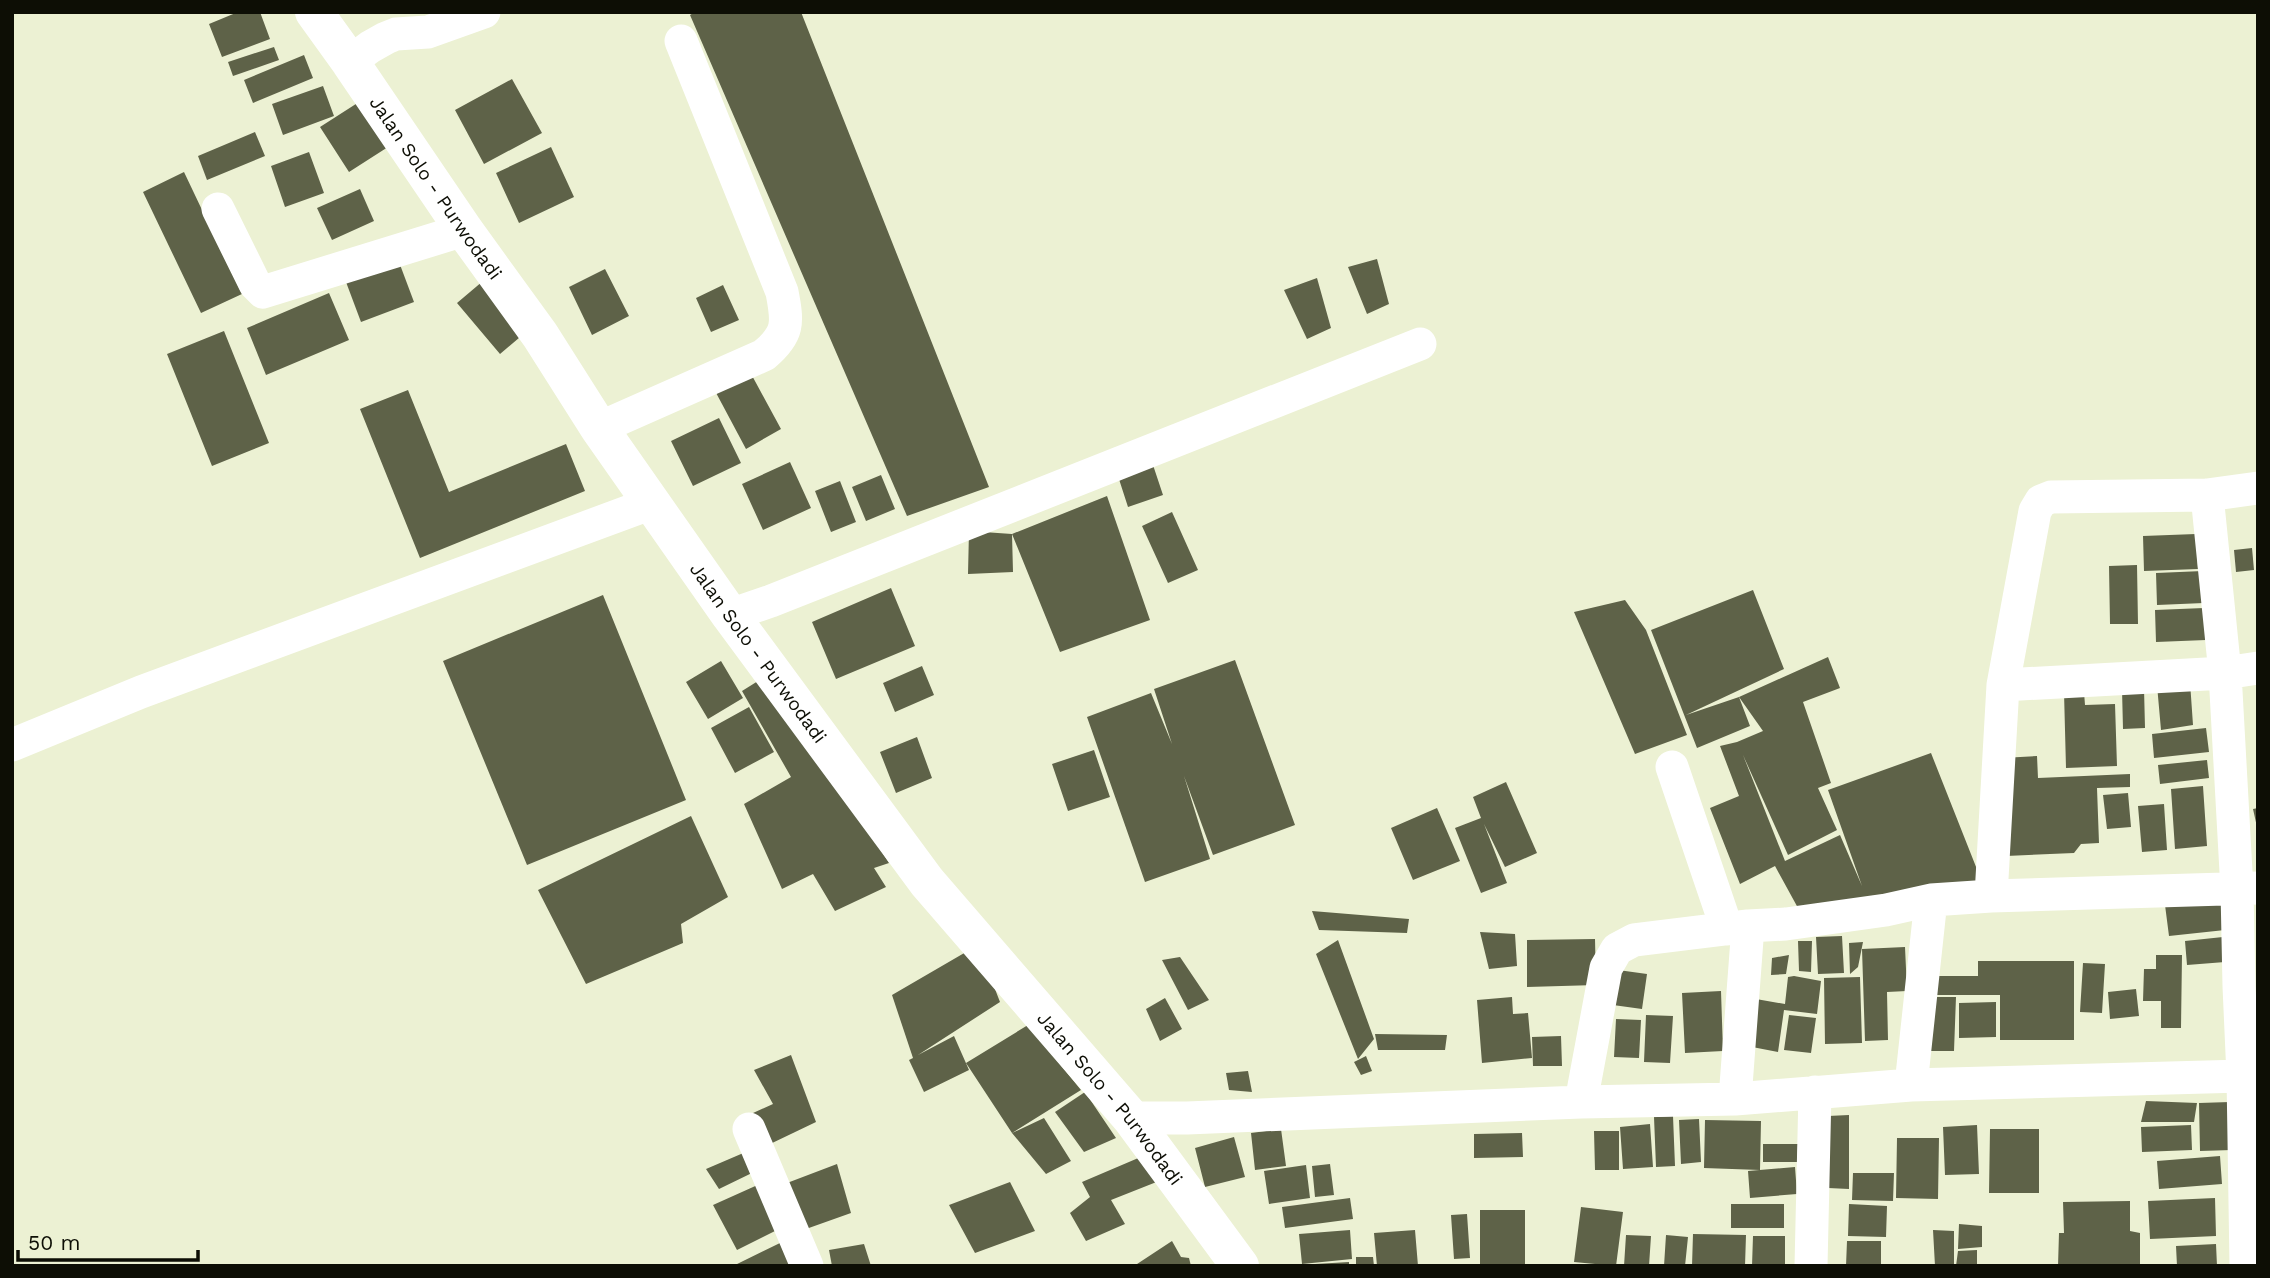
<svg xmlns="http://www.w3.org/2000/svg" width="2270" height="1278" font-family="'Work Sans',sans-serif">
	<rect width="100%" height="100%" fill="#ecf1d3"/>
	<path fill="#5e6248" d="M238,12H260L270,39L222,57L209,24Z
		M695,12H801L989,487L907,516L690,15Z
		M274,47L279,60L233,76L228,62Z
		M304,55L313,78L253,103L244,80Z
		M512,79L542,133L484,164L455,110Z
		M323,86L334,116L283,135L272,104Z
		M359,102L388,147L349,172L320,127Z
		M255,132L265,156L207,180L198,156Z
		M551,147L574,197L519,223L496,173Z
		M309,152L324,193L285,207L271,166Z
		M184,172L242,294L201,313L143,192Z
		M360,189L374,221L332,240L317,208Z
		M1377,259L1389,304L1367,314L1348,267Z
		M399,262L414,302L361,322L346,282Z
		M605,269L629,316L592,335L569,287Z
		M1317,278L1331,328L1307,339L1284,290Z
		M483,281L526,332L500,354L457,303Z
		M723,285L739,320L711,332L696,298Z
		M329,293L349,340L266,375L247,328Z
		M224,331L269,443L212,466L167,354Z
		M749,370L781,429L746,449L714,389Z
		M408,390L449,492L566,444L585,491L420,558L360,409Z
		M719,418L741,463L693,486L671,441Z
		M790,462L811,508L763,530L742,484Z
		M1152,462L1163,495L1128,507L1117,473Z
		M881,475L895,509L866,521L852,487Z
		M840,481L856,522L831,532L815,491Z
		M1107,496L1150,620L1060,652L1012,534L1013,572L968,574L969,531L1012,534Z
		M1172,512L1198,570L1168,583L1142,526Z
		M2196,534L2198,569L2144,571L2143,536Z
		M2252,548L2254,570L2236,572L2234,550Z
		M2137,565L2138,624H2110L2109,566Z
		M2203,571L2204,603L2157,605L2156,573Z
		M891,588L915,646L836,679L812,622Z
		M1753,590L1784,669L1686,715L1739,697L1750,726L1697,748L1651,630Z
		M603,595L686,800L527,865L443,661Z
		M1625,600L1646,630L1687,735L1635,754L1574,612Z
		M2204,608L2206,640L2156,642L2155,610Z
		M1828,657L1840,688L1803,702L1831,783L1818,788L1837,830L1788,855L1743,755L1785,861L1840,835L1862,886L1828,790L1931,753L1982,882L1798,908L1775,866L1740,884L1710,808L1739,796L1720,746L1737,742L1763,731L1739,697Z
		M1235,660L1295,825L1213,855L1184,776L1210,859L1145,882L1087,717L1151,693L1172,744L1154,689Z
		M721,661L743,698L708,719L686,682Z
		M922,666L934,695L895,712L883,683Z
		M769,674L889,863L874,868L886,887L835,911L813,874L782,889L744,804L791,777L742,691Z
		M2190,682L2193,725L2161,730L2157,685Z
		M2144,688L2145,728L2123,729L2122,689Z
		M2064,692H2084L2085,705L2115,704L2117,766L2066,768Z
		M749,707L774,752L735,773L711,728Z
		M2206,728L2209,752L2154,758L2152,734Z
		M917,737L932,778L896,793L880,752Z
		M1094,750L1110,797L1068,811L1052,764Z
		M2037,756L2038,778L2130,774V787L2097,788L2099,843L2081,844L2074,853L2006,856L2002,758Z
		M2207,760L2209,778L2160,784L2158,765Z
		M1506,782L1537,853L1505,867L1484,824L1507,883L1481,893L1455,828L1481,818L1473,797Z
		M2203,786L2207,846L2175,849L2171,789Z
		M2128,793L2131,827L2107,829L2103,795Z
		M2164,804L2167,850L2142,852L2138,806Z
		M1437,808L1460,861L1413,880L1391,828Z
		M2258,808V827H2257L2253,809Z
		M691,816L728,897L681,924L683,943L586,984L538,890Z
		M2221,901L2225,930L2169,936L2165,905Z
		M1312,911L1409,919L1407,933L1319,930Z
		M1480,932L1515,934L1517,966L1489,969Z
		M1842,936L1844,973L1818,974L1816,937Z
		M2223,937L2225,962L2187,965L2185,941Z
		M1595,939L1596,985L1527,987V940Z
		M1338,940L1374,1039L1358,1059L1316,954Z
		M1798,941H1812L1811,972L1799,971Z
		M1863,942L1858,967L1850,974L1849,943Z
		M978,945L1000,1002L918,1055L954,1036L969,1070L924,1092L909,1060L913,1058L892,995Z
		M1905,947L1907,991L1887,992L1888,1040L1865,1041L1862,949Z
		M1789,955L1786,974L1771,975L1772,958Z
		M2156,955H2182L2181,1028H2161V1001H2143L2144,969H2156Z
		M1180,957L1209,1000L1188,1010L1162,960Z
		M1978,961H2074V1040H2000V995H1930L1931,976H1978Z
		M2083,963L2105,964L2102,1013L2080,1012Z
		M1618,970L1647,974L1642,1009L1613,1005Z
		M1794,976L1821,981L1817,1014L1784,1010L1778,1052L1747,1046L1756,999L1785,1004L1788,977Z
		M1860,977L1862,1043L1825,1044L1824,978Z
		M2136,989L2139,1016L2110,1019L2108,992Z
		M1721,991L1723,1051L1685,1053L1682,993Z
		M1512,997L1513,1014L1528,1013L1532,1058L1482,1063L1477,1000Z
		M1926,997H1956L1954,1051H1925Z
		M1165,998L1182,1029L1160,1041L1146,1009Z
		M1996,1002V1037L1959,1038V1003Z
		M1646,1015L1673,1016L1670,1063L1644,1062Z
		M1789,1015L1816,1018L1811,1053L1784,1050Z
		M1616,1019L1641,1020L1639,1058L1614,1057Z
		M1028,1025L1081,1090L1012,1133L1044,1118L1071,1161L1046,1174L1012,1133L966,1063Z
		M1375,1034L1447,1035L1445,1050H1378Z
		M1561,1036L1562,1066H1533L1532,1037Z
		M791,1055L816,1122L768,1145L753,1113L773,1104L754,1070Z
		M1366,1056L1372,1071L1361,1075L1354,1062Z
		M1248,1071L1252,1092L1229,1090L1226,1073Z
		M1085,1092L1116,1138L1084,1152L1055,1112Z
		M2146,1101L2197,1103L2194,1122H2141Z
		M2230,1102L2232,1150L2200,1151L2199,1103Z
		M1849,1115V1189L1828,1188V1116Z
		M1673,1116L1675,1166L1656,1167L1654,1117Z
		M1699,1119L1701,1162L1681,1164L1679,1120Z
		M1705,1120L1761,1121L1760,1170L1704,1168Z
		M1650,1124L1653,1167L1623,1169L1620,1127Z
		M1977,1125L1979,1174L1945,1175L1943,1127Z
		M2191,1125L2192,1150L2142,1152L2141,1127Z
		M1281,1129L1286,1166L1255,1170L1251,1133Z
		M1990,1129H2039V1193H1989Z
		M1594,1131H1619V1170H1595Z
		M1522,1133L1523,1157L1474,1158V1134Z
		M1234,1137L1245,1177L1205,1187L1195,1148Z
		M1897,1138H1939L1938,1199L1896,1198Z
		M1763,1144H1798L1797,1162H1763Z
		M748,1151L754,1172L719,1189L706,1169Z
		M1143,1156L1159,1181L1111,1200L1125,1224L1086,1241L1070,1213L1090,1197L1082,1182Z
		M2220,1156L2222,1184L2159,1189L2157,1161Z
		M837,1164L851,1213L806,1229L787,1183Z
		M1330,1164L1334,1195L1315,1197L1312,1166Z
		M1306,1165L1310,1198L1269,1204L1264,1171Z
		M1795,1167L1797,1194L1750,1198L1748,1171Z
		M1853,1173H1894L1893,1201L1852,1200Z
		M1010,1182L1035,1231L975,1253L949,1205Z
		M762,1183L779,1229L737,1250L713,1205Z
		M1350,1198L1353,1219L1285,1228L1282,1207Z
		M2215,1198L2216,1236L2150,1239L2148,1201Z
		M2130,1201V1231L2140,1233V1266H2058L2059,1233H2064L2063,1202Z
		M1731,1204H1784V1228H1731Z
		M1849,1204L1887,1206L1886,1237L1848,1236Z
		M1581,1207L1623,1212L1616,1266L1574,1262Z
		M1480,1210H1525V1266H1480Z
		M1467,1214L1470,1258L1454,1259L1451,1215Z
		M1959,1224L1982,1226V1247L1958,1249Z
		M1350,1230L1352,1259L1302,1264L1299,1234Z
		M1415,1230L1418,1266H1377L1374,1233Z
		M1933,1230L1954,1231V1266H1935Z
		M1693,1234L1746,1235L1745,1266H1692Z
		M1626,1235L1651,1236L1649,1266H1624Z
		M1666,1235L1688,1237L1685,1266H1664Z
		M1753,1236H1785V1266H1752Z
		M1172,1241L1181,1257L1189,1258L1191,1266H1134Z
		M1847,1241H1881V1266H1846Z
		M780,1243L790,1266H733Z
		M864,1244L871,1266H832L829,1250Z
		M2216,1244L2217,1266H2177L2176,1246Z
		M1977,1250V1266H1956L1958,1251Z
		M1356,1257H1373L1374,1266H1356Z
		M1349,1262V1266H1315V1264Z"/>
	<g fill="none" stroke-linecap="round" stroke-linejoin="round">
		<path stroke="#fff" stroke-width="33" d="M350,62L370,47L386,38L396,34L428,32L484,12
			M218,209L255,284L263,292L464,230
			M599,428L764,355C789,334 788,323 782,292L681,41
			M2207,495L2225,673L2237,890L2239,986L2243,1076L2246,1266
			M730,615L771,601L1420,344
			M2003,685L2225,673L2258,668
			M12,745L141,692L652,503
			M1672,767L1727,929
			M1991,896L2003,685L2035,511L2041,501L2051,497L2207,495L2258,488
			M1911,1085L1931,900
			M1735,1099L1748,926
			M1581,1102L1606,968L1617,949L1634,940L1748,926L1786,924L1886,910L1931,900L1991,896L2258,888
			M1131,1118H1187L1581,1102L1735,1099L1911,1085L2243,1076L2258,1078
			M749,1129L807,1266
			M1811,1266L1815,1092"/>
		<path stroke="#fff" stroke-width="38" id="s1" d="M314,12L350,62L464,230L540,335L599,428L730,615L927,882L1131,1118L1240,1266"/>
	</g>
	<g text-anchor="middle" stroke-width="5" stroke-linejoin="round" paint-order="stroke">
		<g font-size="19" fill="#0d0e05" stroke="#ecf1d3">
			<text dy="7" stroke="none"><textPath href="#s1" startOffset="214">Jalan Solo - Purwodadi</textPath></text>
			<text dy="7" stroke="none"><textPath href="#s1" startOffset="780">Jalan Solo - Purwodadi</textPath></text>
			<text dy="7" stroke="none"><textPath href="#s1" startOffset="1348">Jalan Solo - Purwodadi</textPath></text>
		</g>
	</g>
	<rect width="2270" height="1278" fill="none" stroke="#0d0e05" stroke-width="28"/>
	<path d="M18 1250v10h180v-10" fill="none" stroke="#0d0e05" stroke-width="3.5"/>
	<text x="28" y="1250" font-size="21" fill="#0d0e05" stroke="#ecf1d3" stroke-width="5" paint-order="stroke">50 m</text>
</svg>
